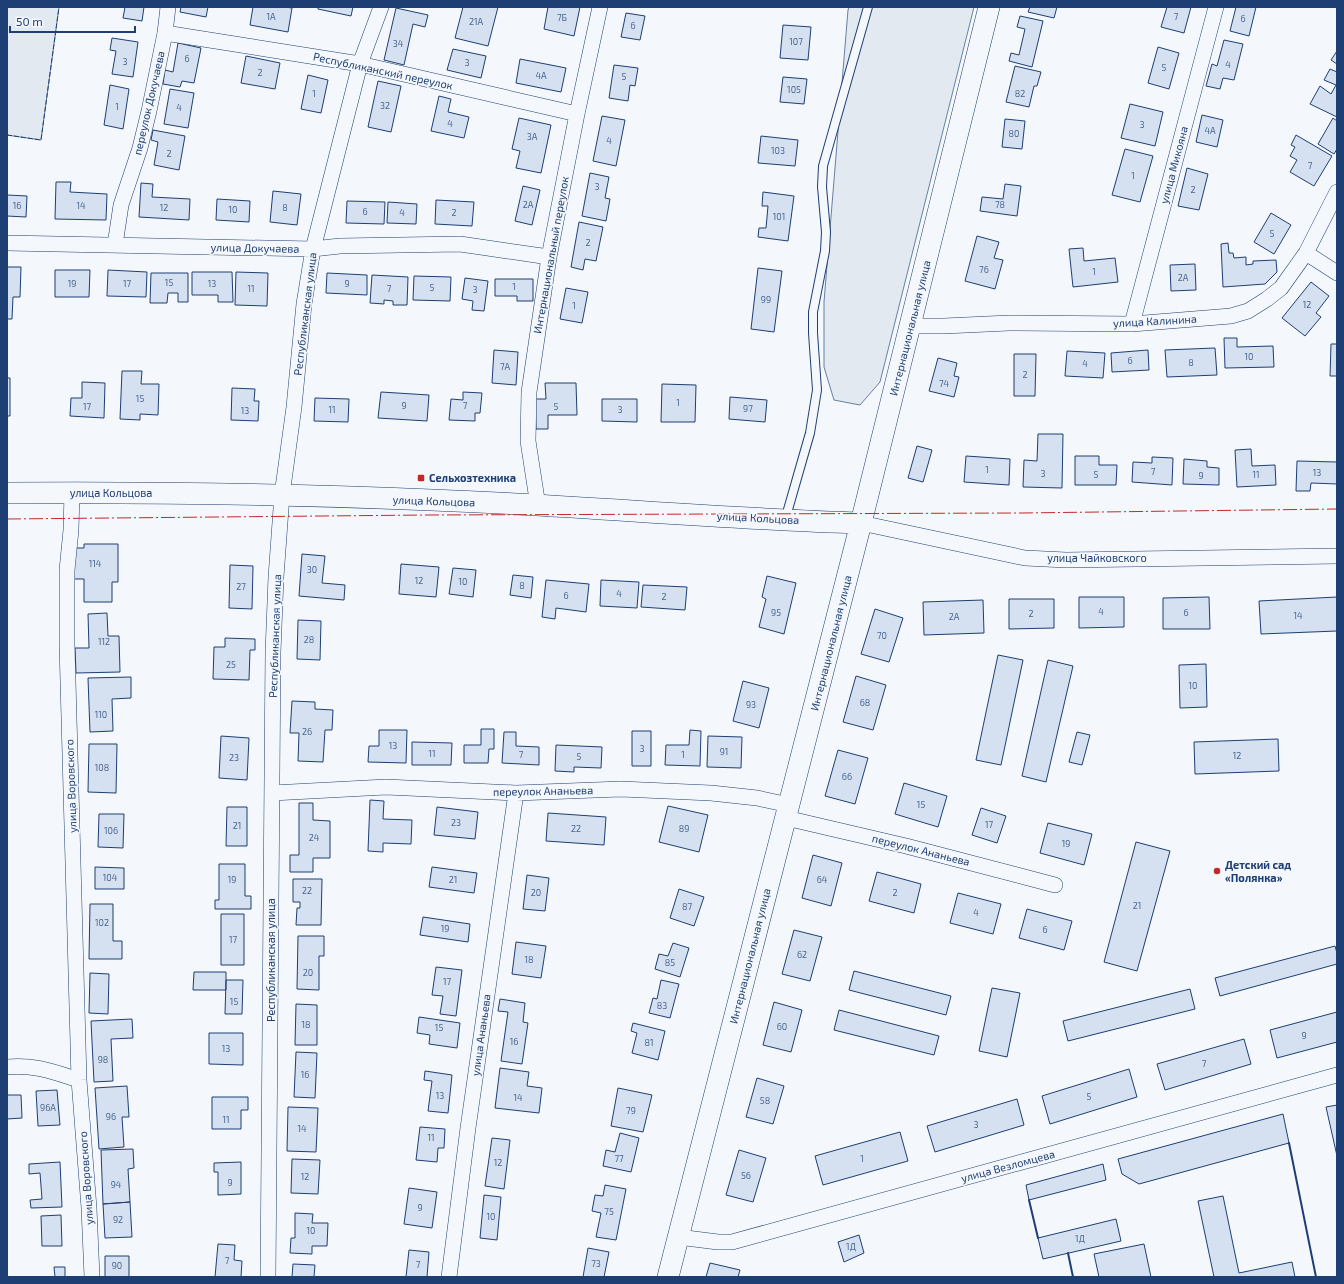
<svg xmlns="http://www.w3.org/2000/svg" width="1344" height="1284" font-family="'Exo 2',sans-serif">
	<rect width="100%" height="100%" fill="#f4f7fb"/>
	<path fill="#e3e9f0" stroke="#687fa3" d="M7,7H59L41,140L7,135Z
		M849,7H974L880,382L860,405L834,400L824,367V302L848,10Z"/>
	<path fill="#d5e0f0" stroke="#1d3f73" d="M125,7H144L142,21L123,18Z
		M181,7H208L206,17L180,12Z
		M253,7H285L292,8L288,32L250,25Z
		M318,7H353L351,16L318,9Z
		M463,7H498L488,46L455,38Z
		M548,7H580L574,36L544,29Z
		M1030,7H1057L1054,18L1028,12Z
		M1167,7H1191L1184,33L1161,27Z
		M1236,7H1256L1249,36L1230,31Z
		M396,8L428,15L425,27L413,24L404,65L384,60Z
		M626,13L645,16L640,40L621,37Z
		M1020,16L1043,21L1032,67L1009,61L1011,53L1019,55L1025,29L1017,27Z
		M783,25L811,27L808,60L780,58Z
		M112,38L138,42L133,77L112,74L116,51L110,50Z
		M1224,40L1243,44L1234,80L1223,78L1220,89L1206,86L1212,64L1217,66Z
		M178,43L201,48L194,83L182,81L180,87L163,84L165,70L173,72Z
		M1158,47L1179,53L1169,89L1148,83Z
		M453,49L486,56L481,78L447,70Z
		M1337,51V64L1331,60Z
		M246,56L280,63L275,89L241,83Z
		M520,59L566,68L561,92L516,83Z
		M614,65L638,68L635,86L630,85L628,101L609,98Z
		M1015,66L1041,72L1037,86H1034L1029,107L1006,102Z
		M1330,69L1337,72V117L1310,104L1320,86L1331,94L1336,85L1324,80Z
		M308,75L328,80L321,113L301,109Z
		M783,77L807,79L804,104L780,102Z
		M378,81L401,86L391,132L368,127Z
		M110,85L129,89L123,129L104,125Z
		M170,89L194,93L188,128L164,124Z
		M439,96L451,99L448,112L469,117L464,138L431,131Z
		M1130,104L1163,112L1155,146L1121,138Z
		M1202,115L1223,120L1217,147L1196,142Z
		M602,116L625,120L616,166L593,161Z
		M519,118L551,125L541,173L516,168L520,151L512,149Z
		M1333,118L1337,121V149L1334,154L1318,144Z
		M1005,119L1025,121L1022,149L1002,147Z
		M153,130L185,136L179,170L154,165L158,142L151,140Z
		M1296,135L1332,156L1314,186L1290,172L1297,160L1290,156L1295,147L1291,145Z
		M761,136L798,140L795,166L758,163Z
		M1125,149L1153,156L1140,202L1112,195Z
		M1187,168L1208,174L1199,210L1178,206Z
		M590,173L609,177L605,198L610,199L606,221L582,216Z
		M56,182H71L70,192L107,194L106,220L55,219Z
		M141,183L153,184L152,197L190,199L189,220L139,217Z
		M1005,184L1021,186L1017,216L980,211L982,197L1003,199Z
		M523,186L540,190L532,225L515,221Z
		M273,191L301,194L297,225L270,222Z
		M763,192L794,196L788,241L758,237L759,228H766L768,206H762Z
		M7,195L27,196L26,217L7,216Z
		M217,199L250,201L249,222L216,220Z
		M436,200L474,202L472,226L435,224Z
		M347,201L385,202L384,224L346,223Z
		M388,202L417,204L416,224L387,223Z
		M1271,213L1291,225L1274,254L1254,242Z
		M579,222L603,227L596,261L585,259L583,270L571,267Z
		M977,236L999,242L994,258L1003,260L995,289L965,281Z
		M1228,243L1229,253H1233L1234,258L1246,257V265L1253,264V261L1276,260L1277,272L1265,284L1223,287L1221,244Z
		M1083,248L1084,261L1115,258L1118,282L1073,287L1069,249Z
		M1195,264L1196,290L1171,291L1170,265Z
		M7,267H21L20,297H13L12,319H7Z
		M758,268L782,271L774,332L751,329Z
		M55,270H90L89,297H55Z
		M108,270L147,272L146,297L107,296Z
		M192,272H232L233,302H218V295H192Z
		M236,272L268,273L267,306L235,305Z
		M151,273H188V302H178V293H168L167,303H150Z
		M327,273L367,275V295L326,293Z
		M372,275L408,277L407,305H393V301L384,300V304L370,303Z
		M414,276L451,277L450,301L413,300Z
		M465,278L488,281L484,311L472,310L473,301L462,299Z
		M495,279H533V301H517V296H495Z
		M1311,282L1329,296L1316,313L1321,317L1305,336L1282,318Z
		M566,288L588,292L582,323L560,319Z
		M1224,338H1237V347L1273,346L1274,367L1225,368Z
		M1331,344H1337V376H1330Z
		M1215,348L1217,375L1167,377L1165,350Z
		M494,350L518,352L516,385L492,383Z
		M1148,350L1149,370L1112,372L1111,353Z
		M1067,351L1105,353L1103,378L1065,376Z
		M1014,354H1036L1035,396H1014Z
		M938,358L957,363L954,376L959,377L954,397L929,391Z
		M122,371H142L141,384H159L158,415L140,414V420L120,419Z
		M7,378H10V416H7Z
		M82,382L105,383L104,418L70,416L71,398H82Z
		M545,383H576L577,415H548V429H536L535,399H546Z
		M662,384L696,385L695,422H661Z
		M232,388L255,389L254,401H259L258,421L231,420Z
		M381,392L429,395L427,421L378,418Z
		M463,392L482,393L480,413H475V421L449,420L451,399L463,400Z
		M730,397L767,400L765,422L729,419Z
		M315,398L349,399L348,422L314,421Z
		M602,399H637V422L602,421Z
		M1038,434H1063L1062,488L1023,487L1024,460L1037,461Z
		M917,446L932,450L923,482L908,478Z
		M1251,449L1252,466L1275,465L1276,485L1237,487L1235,450Z
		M966,456L1010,459L1009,485L964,482Z
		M1075,456H1099V465H1117L1116,485H1075Z
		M1152,457L1173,458L1172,485L1132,482L1133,462L1152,463Z
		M1184,459L1207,461V467L1219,468V485L1183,484Z
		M1297,461L1337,462V484L1311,483L1310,491H1296Z
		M84,544H118V582H112V602H84V579H73V548H84Z
		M302,554L325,556L322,583L345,585L344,600L299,596Z
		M401,564L439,567L436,597L399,594Z
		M230,565L253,566L252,609L229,608Z
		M453,568L476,570L473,597L449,594Z
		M513,575L533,577L531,598L510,595Z
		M767,576L796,583L784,634L759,627L766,599L762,597Z
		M546,580L589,584L586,612L556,608L555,619L542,617Z
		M601,580L639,582L637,608L600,606Z
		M643,585L687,587L685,610L641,607Z
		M1079,597H1124V627L1079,628Z
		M1209,597L1210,629H1163V598Z
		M1337,597V631L1261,634L1259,601Z
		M1009,599H1054V628L1009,629Z
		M983,600L984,633L924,635L923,602Z
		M875,609L903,618L889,662L861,654Z
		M107,613L108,636H119L120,672L76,673L75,648H89L88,614Z
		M298,620L321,621L320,660L297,659Z
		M225,638L255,639V650H250L249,680L213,679L214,647H225Z
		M998,655L1023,660L1001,765L976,760Z
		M1048,660L1073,666L1046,782L1022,776Z
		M1206,664L1207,707L1180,708L1179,665Z
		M856,676L886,685L873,730L843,722Z
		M131,677V698L112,699L113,731L90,732L88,678Z
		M743,681L769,688L759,728L733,721Z
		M292,701L315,702V709L333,710L332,730H325L323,762L298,761L299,733H290Z
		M481,729H494V749H489L488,763H464V745H481Z
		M379,730H407L406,763L368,762L369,746H379Z
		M690,730L701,731L700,766L665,765L666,745H689Z
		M632,731H651V766H632Z
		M504,732H516V746L539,747V765L502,763Z
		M1077,732L1090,735L1082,765L1069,762Z
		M221,736L249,738L247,780L219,778Z
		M708,736L742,737L741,768L707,767Z
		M1278,739L1279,771L1195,774L1194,742Z
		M412,742L452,743L451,765H412Z
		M89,744H117L116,793L88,792Z
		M556,745L602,747L601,768L574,767V772L555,771Z
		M838,750L868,758L855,804L825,796Z
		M904,783L947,796L938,827L895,814Z
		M370,800L384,801L383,819L412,820L411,844L383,843V852L368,851Z
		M299,803H313V820L330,821V858H313V872H290V855H299Z
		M668,806L708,815L699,852L659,842Z
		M227,807H247V846H226Z
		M437,807L478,812L475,839L434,835Z
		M981,808L1006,816L997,843L972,835Z
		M548,813L606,817L604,845L546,841Z
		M99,814H124L123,848L98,847Z
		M1048,823L1092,834L1084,865L1040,853Z
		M1136,842L1170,851L1137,971L1104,962Z
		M813,855L842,863L831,906L802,898Z
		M219,864H245V896H251V909H215V900H219Z
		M95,867L124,868V889H95Z
		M432,867L477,873L474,893L429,887Z
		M877,872L921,884L914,913L869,901Z
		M527,875L549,878L545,911L523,909Z
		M293,879H322L321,925H296L297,908H300V902H293Z
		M679,889L704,897L694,926L670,918Z
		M958,893L1001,904L993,934L950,923Z
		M90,904H113V941H122V959H89Z
		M1027,909L1072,921L1064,950L1019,938Z
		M221,914H244V965H221Z
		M423,917L470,924L468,942L420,935Z
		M794,930L822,937L810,981L782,974Z
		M298,936H324V956H319V990L297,989Z
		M516,942L546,946L541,978L512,974Z
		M673,943L689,948L680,977L655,969L659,954L668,956Z
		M1335,946L1337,953V964L1220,996L1215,978Z
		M436,967L462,970L456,1016L440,1014L443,996L432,995Z
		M854,971L951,996L946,1015L849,990Z
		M194,972H226V990H193Z
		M90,973L109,974L108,1014L89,1013Z
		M226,980H243L242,1014H225Z
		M661,980L679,984L670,1018L649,1013L653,998L657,999Z
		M992,988L1020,993L1007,1057L979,1051Z
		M1190,989L1195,1009L1068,1041L1063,1021Z
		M500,999L525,1003L523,1022L528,1023L522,1064L501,1061L508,1012L498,1011Z
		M774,1002L802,1010L791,1052L763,1045Z
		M296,1004L317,1005V1045H295Z
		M839,1010L939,1036L934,1055L834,1030Z
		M1337,1012V1042L1277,1058L1270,1030Z
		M419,1017L460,1023L457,1048L429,1044L430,1035L417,1033Z
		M132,1019L133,1038L111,1039L113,1081L94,1082L91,1021Z
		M633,1023L665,1031L658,1060L632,1053L637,1033L631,1031Z
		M209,1033H243V1065L209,1064Z
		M1244,1039L1251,1064L1165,1090L1157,1064Z
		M296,1052L317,1053L315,1098L294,1097Z
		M500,1068L529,1072L527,1086L542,1088L539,1113L495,1108Z
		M1129,1069L1137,1097L1050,1124L1042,1096Z
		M425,1071L452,1075L448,1113L428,1111L432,1081L424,1080Z
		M757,1078L784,1086L773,1124L746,1117Z
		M127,1086L129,1117H122L124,1147L99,1149L95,1088Z
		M618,1088L652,1095L643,1132L611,1126Z
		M57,1090L60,1125L38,1126L36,1091Z
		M7,1095H21L22,1118L7,1119Z
		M212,1097H248V1110H241V1129H212Z
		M1017,1099L1024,1125L935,1152L927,1126Z
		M1337,1105V1156L1326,1107Z
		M288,1107L318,1108L316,1152L287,1151Z
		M1283,1114L1289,1143L1139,1184L1122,1174L1118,1159Z
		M420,1127L445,1129L444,1148H438L437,1162L416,1160Z
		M900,1132L908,1161L823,1185L815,1156Z
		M620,1133L639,1138L631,1172L603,1166L606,1150L615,1152Z
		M492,1138L510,1140L504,1189L485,1186Z
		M133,1149L134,1168L128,1169L130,1202L103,1204L101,1150Z
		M739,1150L766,1158L753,1202L726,1195Z
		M292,1159L320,1160L318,1194L291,1193Z
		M60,1162L62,1207L31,1208L30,1200L42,1199L40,1173L29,1174V1164Z
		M241,1162V1194L218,1195V1172H214V1163Z
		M1103,1164L1106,1180L1029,1200L1026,1185Z
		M605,1185L626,1189L616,1240L596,1237L601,1213L592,1211L595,1195L603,1196Z
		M409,1188L437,1192L432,1228L404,1224Z
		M484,1195L501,1197L497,1240L480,1238Z
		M1223,1196L1239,1273L1292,1262L1295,1277H1214L1198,1201Z
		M130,1202L132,1237L105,1238L103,1204Z
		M295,1213L313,1214L312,1223H328L327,1246H312V1254L290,1253L291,1238H295Z
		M61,1215L62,1246H42L41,1216Z
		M1116,1219L1121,1241L1043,1259L1038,1238Z
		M859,1235L864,1253L844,1262L838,1242Z
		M218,1244L235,1245L234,1260L242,1261L241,1277H215Z
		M1144,1244L1151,1277H1099L1094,1254Z
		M588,1248L609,1252L604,1277H583Z
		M409,1250L429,1252L427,1277H406Z
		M105,1256H129V1277H105Z
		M710,1263L740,1270L738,1277H706Z
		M293,1264L315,1265L314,1277H292Z
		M54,1267H65V1277H55Z"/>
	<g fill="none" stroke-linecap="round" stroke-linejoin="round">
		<defs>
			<path id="lane" d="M785,520L810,433L817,390L813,333V312L825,251L826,232L822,187L823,166L868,7"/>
			<path id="street" d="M165,33L360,64L577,114
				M7,243L313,249L340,246L460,244L549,257
				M115,245L121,205L140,148L149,111L165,33L168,7
				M1306,253L1337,273
				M1132,324L1216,7
				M910,326H944L1009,323L1132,324L1231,316L1248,311L1267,299L1281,288L1306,253L1337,192
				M72,493L71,530L67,570V645L79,1080L89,1208L92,1277
				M538,506L528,441L529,392L549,257L577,114L600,7
				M861,523L1025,558L1066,560L1337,556
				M272,793L386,787L516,793L621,789L711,793L757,798L789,805
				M786,818L906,846L1055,885
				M7,1067C33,1064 54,1072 79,1080
				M678,1237L718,1242H732L1337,1075
				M268,1277L273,652L276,577L282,495L294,407L304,304L313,249L360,64L381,7
				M449,1277L468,1128L516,793"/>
			<path id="secondary" d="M7,493C149,492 291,494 432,500C576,505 718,519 861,523
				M668,1277L861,523L989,7"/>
		</defs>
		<use href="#lane" stroke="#1d3f73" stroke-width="10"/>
		<use href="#street" stroke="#1d3f73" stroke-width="16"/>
		<use href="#secondary" stroke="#1d3f73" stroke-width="22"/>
		<use href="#lane" stroke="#f4f7fb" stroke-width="8"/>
		<use href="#street" stroke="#f4f7fb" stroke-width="15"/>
		<use href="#secondary" stroke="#f4f7fb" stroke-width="21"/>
		<path stroke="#1d3f73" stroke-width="1" stroke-dasharray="5 2" stroke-linecap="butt" d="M7,135L41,140L59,7"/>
		<path stroke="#1d3f73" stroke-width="2" d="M1289,1143L1316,1277
			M1029,1200L1038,1238
			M1068,1253L1073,1277"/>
		<path stroke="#c62828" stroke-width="1" stroke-dasharray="14 3 2 3" stroke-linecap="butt" d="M7,519L427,515L1021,513L1337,509"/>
	</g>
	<g fill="#c62828" stroke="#f4f7fb" stroke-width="1.5">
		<rect x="417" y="474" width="8" height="8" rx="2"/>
		<circle cx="1217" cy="871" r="4"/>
	</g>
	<g text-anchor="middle" stroke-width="3" stroke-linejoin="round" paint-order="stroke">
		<g font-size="9" fill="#4b6792">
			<text x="271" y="20">1А</text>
			<text x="1176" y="20">7</text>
			<text x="562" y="21">7Б</text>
			<text x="1243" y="22">6</text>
			<text x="476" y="25">21А</text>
			<text x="633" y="29">6</text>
			<text x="796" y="45">107</text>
			<text x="398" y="47">34</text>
			<text x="187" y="62">6</text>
			<text x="125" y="65">3</text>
			<text x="467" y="66">3</text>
			<text x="1228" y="68">4</text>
			<text x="1164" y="71">5</text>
			<text x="260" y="76">2</text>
			<text x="541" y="79">4А</text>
			<text x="624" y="80">5</text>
			<text x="794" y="93">105</text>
			<text x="314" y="97">1</text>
			<text x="1020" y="97">82</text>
			<text x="385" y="109">32</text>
			<text x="117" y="110">1</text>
			<text x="179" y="111">4</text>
			<text x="450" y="127">4</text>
			<text x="1142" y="128">3</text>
			<text x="1210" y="134">4А</text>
			<text x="1014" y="137">80</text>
			<text x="532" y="140">3А</text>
			<text x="609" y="144">4</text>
			<text x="778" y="154">103</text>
			<text x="169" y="157">2</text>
			<text x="1310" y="169">7</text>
			<text x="1133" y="179">1</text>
			<text x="597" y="190">3</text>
			<text x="1193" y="193">2</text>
			<text x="528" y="208">2А</text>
			<text x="1000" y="208">78</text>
			<text x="17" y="209">16</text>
			<text x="81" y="209">14</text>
			<text x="164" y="211">12</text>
			<text x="285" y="211">8</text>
			<text x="233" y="213">10</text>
			<text x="365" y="215">6</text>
			<text x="402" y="216">4</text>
			<text x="454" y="216">2</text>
			<text x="779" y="220">101</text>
			<text x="1272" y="237">5</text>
			<text x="588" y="246">2</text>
			<text x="984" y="273">76</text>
			<text x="1094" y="275">1</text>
			<text x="1183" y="281">2А</text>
			<text x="169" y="286">15</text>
			<text x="72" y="287">19</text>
			<text x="127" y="287">17</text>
			<text x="212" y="287">13</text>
			<text x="347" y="287">9</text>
			<text x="514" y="290">1</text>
			<text x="432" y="291">5</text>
			<text x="251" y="292">11</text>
			<text x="389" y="292">7</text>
			<text x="475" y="293">3</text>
			<text x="766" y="303">99</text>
			<text x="1307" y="308">12</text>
			<text x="574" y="309">1</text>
			<text x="1249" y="360">10</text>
			<text x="1130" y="364">6</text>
			<text x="1191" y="366">8</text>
			<text x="1085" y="367">4</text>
			<text x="505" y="370">7А</text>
			<text x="1025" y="378">2</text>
			<text x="944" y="387">74</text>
			<text x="140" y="402">15</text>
			<text x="678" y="406">1</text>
			<text x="404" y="409">9</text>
			<text x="465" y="409">7</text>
			<text x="87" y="410">17</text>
			<text x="556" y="410">5</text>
			<text x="748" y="412">97</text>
			<text x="332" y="413">11</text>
			<text x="620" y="413">3</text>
			<text x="245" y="414">13</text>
			<text x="987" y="473">1</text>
			<text x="1153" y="475">7</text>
			<text x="1317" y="476">13</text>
			<text x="1043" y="477">3</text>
			<text x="1096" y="478">5</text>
			<text x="1256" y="478">11</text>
			<text x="1201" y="479">9</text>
			<text x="95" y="567">114</text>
			<text x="312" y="573">30</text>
			<text x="419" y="584">12</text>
			<text x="463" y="585">10</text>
			<text x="522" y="589">8</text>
			<text x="241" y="590">27</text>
			<text x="619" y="597">4</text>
			<text x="566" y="599">6</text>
			<text x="664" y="600">2</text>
			<text x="1101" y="615">4</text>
			<text x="776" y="616">95</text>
			<text x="1186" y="616">6</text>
			<text x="1031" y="617">2</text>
			<text x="1298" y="619">14</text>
			<text x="954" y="620">2А</text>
			<text x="882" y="639">70</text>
			<text x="309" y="643">28</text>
			<text x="104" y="645">112</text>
			<text x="231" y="668">25</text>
			<text x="1193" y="689">10</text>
			<text x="865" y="706">68</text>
			<text x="751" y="708">93</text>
			<text x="101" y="718">110</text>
			<text x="307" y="735">26</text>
			<text x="393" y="749">13</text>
			<text x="642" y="752">3</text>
			<text x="724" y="755">91</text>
			<text x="432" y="757">11</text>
			<text x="521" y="758">7</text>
			<text x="683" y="758">1</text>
			<text x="1237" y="759">12</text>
			<text x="579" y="760">5</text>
			<text x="234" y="761">23</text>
			<text x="102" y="771">108</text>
			<text x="847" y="780">66</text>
			<text x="921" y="808">15</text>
			<text x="456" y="826">23</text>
			<text x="989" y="828">17</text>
			<text x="237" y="829">21</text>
			<text x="576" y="832">22</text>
			<text x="684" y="832">89</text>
			<text x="111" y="834">106</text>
			<text x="314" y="841">24</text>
			<text x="1066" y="847">19</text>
			<text x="110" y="881">104</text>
			<text x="232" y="883">19</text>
			<text x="453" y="883">21</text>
			<text x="822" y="883">64</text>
			<text x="307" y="894">22</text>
			<text x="536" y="896">20</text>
			<text x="895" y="896">2</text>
			<text x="1137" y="909">21</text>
			<text x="687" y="910">87</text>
			<text x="976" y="916">4</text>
			<text x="102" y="926">102</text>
			<text x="445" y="932">19</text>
			<text x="1045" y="933">6</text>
			<text x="233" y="943">17</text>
			<text x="802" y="958">62</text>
			<text x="529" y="963">18</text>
			<text x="670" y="966">85</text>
			<text x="308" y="976">20</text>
			<text x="447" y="985">17</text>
			<text x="234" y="1005">15</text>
			<text x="662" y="1009">83</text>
			<text x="306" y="1028">18</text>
			<text x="782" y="1030">60</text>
			<text x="439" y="1031">15</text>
			<text x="1304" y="1039">9</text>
			<text x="514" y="1045">16</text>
			<text x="649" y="1046">81</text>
			<text x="226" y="1052">13</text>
			<text x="103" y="1063">98</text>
			<text x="1204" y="1067">7</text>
			<text x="305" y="1078">16</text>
			<text x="440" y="1099">13</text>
			<text x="1089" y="1100">5</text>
			<text x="518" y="1101">14</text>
			<text x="765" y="1104">58</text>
			<text x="48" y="1111">96А</text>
			<text x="631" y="1114">79</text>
			<text x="111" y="1120">96</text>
			<text x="226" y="1123">11</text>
			<text x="976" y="1128">3</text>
			<text x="302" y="1132">14</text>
			<text x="431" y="1141">11</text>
			<text x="619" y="1162">77</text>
			<text x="862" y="1162">1</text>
			<text x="498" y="1166">12</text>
			<text x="746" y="1179">56</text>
			<text x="305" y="1180">12</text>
			<text x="230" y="1186">9</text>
			<text x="116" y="1188">94</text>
			<text x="420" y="1211">9</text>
			<text x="609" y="1215">75</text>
			<text x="491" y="1220">10</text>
			<text x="118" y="1223">92</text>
			<text x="311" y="1234">10</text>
			<text x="1080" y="1242">1Д</text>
			<text x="851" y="1250">1Д</text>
			<text x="227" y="1264">7</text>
			<text x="596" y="1267">73</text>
			<text x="418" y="1268">7</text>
			<text x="117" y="1269">90</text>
		</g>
		<g font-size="11" fill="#1d3f73" stroke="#f4f7fb">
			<text transform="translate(383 71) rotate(12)" y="4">Республиканский переулок</text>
			<text transform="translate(149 103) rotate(-77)" y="4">переулок Докучаева</text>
			<text transform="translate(1174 165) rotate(-75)" y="4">улица Микояна</text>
			<text transform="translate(255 248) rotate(1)" y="4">улица Докучаева</text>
			<text transform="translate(551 255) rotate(-80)" y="4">Интернациональный переулок</text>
			<text transform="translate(305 314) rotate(-83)" y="4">Республиканская улица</text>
			<text transform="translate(1155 321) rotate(-3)" y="4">улица Калинина</text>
			<text transform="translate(910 328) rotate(-76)" y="4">Интернациональная улица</text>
			<text x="111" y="497">улица Кольцова</text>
			<text transform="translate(434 501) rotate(2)" y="4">улица Кольцова</text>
			<text transform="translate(758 518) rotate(3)" y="4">улица Кольцова</text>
			<text x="1097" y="562">улица Чайковского</text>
			<text transform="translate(275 636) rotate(-88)" y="4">Республиканская улица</text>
			<text transform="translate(831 643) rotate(-76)" y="4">Интернациональная улица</text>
			<text transform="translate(71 786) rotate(-92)" y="4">улица Воровского</text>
			<text transform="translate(543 791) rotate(-1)" y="4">переулок Ананьева</text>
			<text transform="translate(921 850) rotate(14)" y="4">переулок Ананьева</text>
			<text transform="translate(750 956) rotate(-76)" y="4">Интернациональная улица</text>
			<text transform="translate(271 960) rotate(-90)" y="4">Республиканская улица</text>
			<text transform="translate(481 1035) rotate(-82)" y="4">улица Ананьева</text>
			<text transform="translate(1008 1166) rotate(-15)" y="4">улица Везломцева</text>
			<text transform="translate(86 1178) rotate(-94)" y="4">улица Воровского</text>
		</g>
		<g font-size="11" font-weight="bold" fill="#1d3f73" stroke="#f4f7fb" text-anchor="start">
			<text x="429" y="482">Сельхозтехника</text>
			<text x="1225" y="869">Детский сад<tspan x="1225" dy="13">«Полянка»</tspan></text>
		</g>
	</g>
	<rect width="1344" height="1284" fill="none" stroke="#1d3f73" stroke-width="16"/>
	<path d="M10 26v6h125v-6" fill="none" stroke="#1d3f73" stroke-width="2"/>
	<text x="16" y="26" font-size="12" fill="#1d3f73" stroke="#f4f7fb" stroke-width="3" paint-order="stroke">50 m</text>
</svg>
